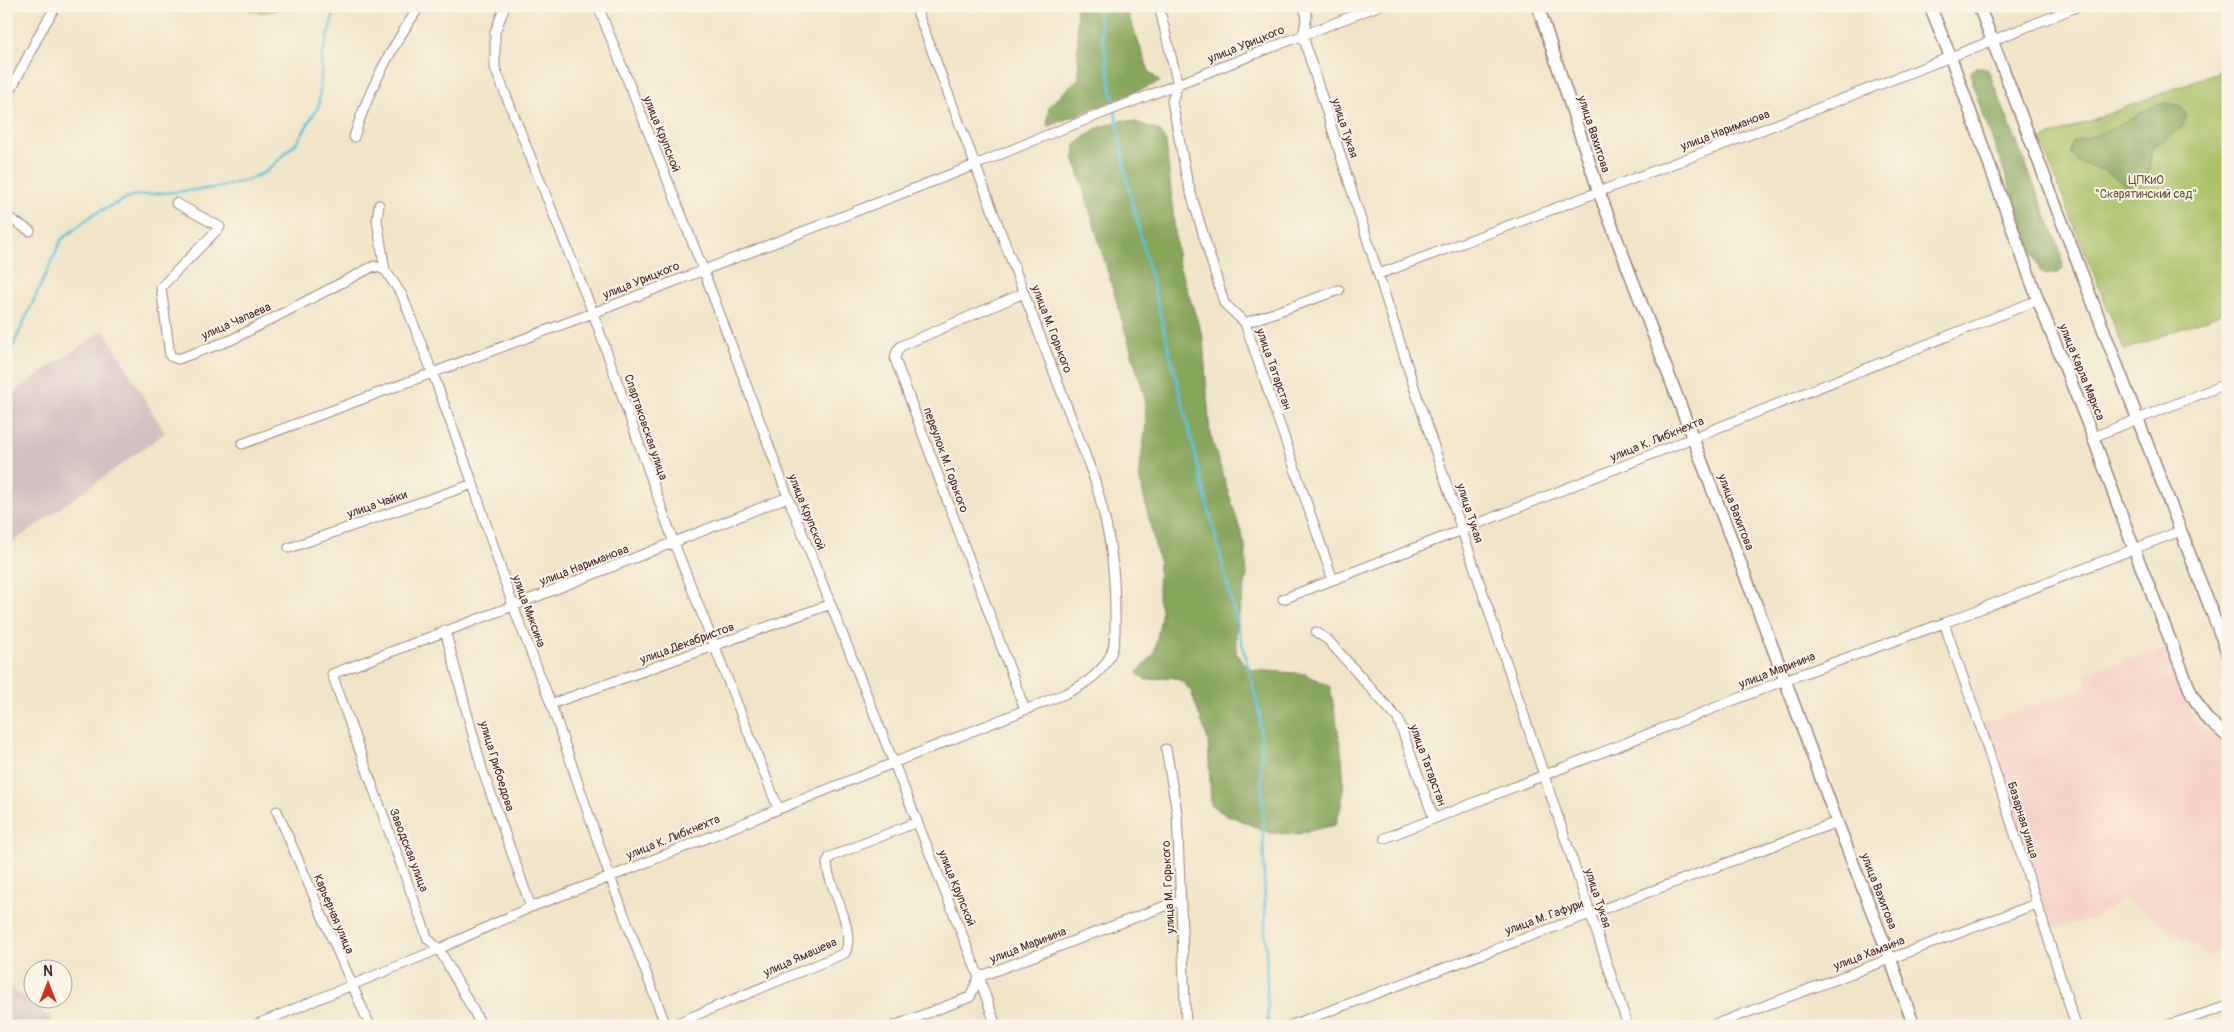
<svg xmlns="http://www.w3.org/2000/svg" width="2234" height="1032" font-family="Pangolin,sans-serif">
	<rect width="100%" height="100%" fill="#fcf5e5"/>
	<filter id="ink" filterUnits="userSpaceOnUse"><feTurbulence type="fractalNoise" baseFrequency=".02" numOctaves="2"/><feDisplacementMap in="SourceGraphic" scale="10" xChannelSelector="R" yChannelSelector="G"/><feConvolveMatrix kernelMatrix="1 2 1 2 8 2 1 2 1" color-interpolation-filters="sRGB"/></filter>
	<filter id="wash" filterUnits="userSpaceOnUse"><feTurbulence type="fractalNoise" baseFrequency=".0096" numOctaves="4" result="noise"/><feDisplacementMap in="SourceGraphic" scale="20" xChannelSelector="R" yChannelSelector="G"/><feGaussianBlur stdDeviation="1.12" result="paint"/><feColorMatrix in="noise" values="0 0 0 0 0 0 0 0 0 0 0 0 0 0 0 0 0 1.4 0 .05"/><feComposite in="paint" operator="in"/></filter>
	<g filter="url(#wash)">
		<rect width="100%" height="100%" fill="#f0e5c7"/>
		<path fill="#f7d1c7" d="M2164,650L2195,723L2228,747V868L2219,950L2208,956L2123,897L2095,918L2047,930L1982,724L2087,688L2085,673Z"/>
		<path fill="#d2bfc0" d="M104,330L165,433L6,547V397Z
			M6,984L52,1019L49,1026H6Z"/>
		<path fill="#a8bf65" stroke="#796f48" d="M2228,68V311L2124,350L2040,140Z"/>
		<path fill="#86a65a" stroke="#686242" d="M247,6H285C273,12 264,13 251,11Z
			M1076,6H1125L1149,71L1160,82L1047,127L1049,106L1079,78Z
			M1976,67H1983L1988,70L2062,255L2063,269L2058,273L2046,275L2040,271L2038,265L1972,84L1971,72Z
			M2166,103L2179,105L2187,115L2182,127L2152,149L2148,175L2138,184L2126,185L2104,170L2079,163L2070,154L2073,142L2108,131L2153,106Z
			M1123,120L1136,122L1160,131L1166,142L1178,262L1203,338L1210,434L1245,545L1247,576L1236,627V652L1243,663L1254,670L1306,674L1330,687C1337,728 1353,786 1335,825L1297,834L1270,833L1221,812L1211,805L1208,740L1191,691L1183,682L1172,677L1146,680L1137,673L1154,654L1162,611L1158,599L1159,562L1139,475L1146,424L1145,398L1074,157L1075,145L1095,129Z"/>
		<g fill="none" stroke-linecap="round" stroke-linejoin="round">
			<path stroke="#5cc1d9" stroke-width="2.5" d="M1097,6L1128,185L1260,715L1268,1026
				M6,361L62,239L94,214L132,196L214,188L248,180L267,171L298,141L319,105L322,57L336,6"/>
		</g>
	</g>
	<g filter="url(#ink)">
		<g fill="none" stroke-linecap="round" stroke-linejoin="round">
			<defs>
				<path id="street" d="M505,6L495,32V68L593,313L674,543L778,808
					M598,6L703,269L788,497L979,977L996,1026
					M1159,6L1178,85L1172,101L1187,180L1224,303L1245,323L1333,580
					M1303,6L1307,16L1303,35L1308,53L1417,396L1628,1026
					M6,99L41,31L56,6
					M354,137C367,93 393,44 420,6
					M176,203L220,227L161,287L170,356L178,359L231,340L374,266L385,270
					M379,205L377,220L385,270L402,295L433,374L473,484L513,606L551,704L610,877L666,1026
					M6,216L30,231
					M1379,274C1613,187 1847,99 2079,6
					M1024,293L901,346L897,351L895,359L1025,710
					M1245,323L1339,290
					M2093,437L2228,383
					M242,444L593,313L975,165L1047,135L1378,6
					M289,548L473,484
					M1283,599L1462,530L2038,300
					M1944,623L1983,734L2076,1026
					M445,630L482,769L531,907
					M1316,632L1328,640L1398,719L1434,819
					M551,704L831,604
					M1166,749L1177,813L1186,1026
					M277,811L370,1026
					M1385,838L1785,680L1944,623L2180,531
					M253,1026L439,949L531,907L610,877L1067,693C1084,685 1101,674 1110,656C1116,644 1115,627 1115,614C1115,562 1109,528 1094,478L915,6
					M482,1026L439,949L428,939L332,674L513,606L788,497
					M670,1026L845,953C856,932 833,894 828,871L827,863L830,857L917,822
					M894,1026L970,997L979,977L1181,900
					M1289,1026L1837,822
					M1711,1026L2036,904
					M2165,1026L2228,1006"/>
				<path id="secondary" d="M1538,6L1599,192L1785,680L1837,822L1890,958L1914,1026
					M1930,6L1951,58L2038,300L2093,437L2134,549L2192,695L2206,718L2228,737
					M1979,6L2228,654"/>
			</defs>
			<use href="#street" stroke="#9d8279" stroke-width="11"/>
			<use href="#secondary" stroke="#9d8279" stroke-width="14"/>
			<use href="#street" stroke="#fff" stroke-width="9"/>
			<use href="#secondary" stroke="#fff" stroke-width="11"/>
		</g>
	</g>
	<g text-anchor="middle" stroke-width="4" stroke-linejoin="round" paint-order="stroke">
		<g font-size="12" fill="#4a1f2b" stroke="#fcf5e5">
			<text transform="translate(1246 44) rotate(-22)" y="4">улица Урицкого</text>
			<text transform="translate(1345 128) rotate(72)" y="4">улица Тукая</text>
			<text transform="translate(1725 130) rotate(-21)" y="4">улица Нариманова</text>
			<text transform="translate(662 134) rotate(68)" y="4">улица Крупской</text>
			<text transform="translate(1594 134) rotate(72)" y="4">улица Вахитова</text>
			<text transform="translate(641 280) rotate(-22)" y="4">улица Урицкого</text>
			<text transform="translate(236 321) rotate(-24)" y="4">улица Чапаева</text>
			<text transform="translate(1052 329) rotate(69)" y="4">улица М. Горького</text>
			<text transform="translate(1274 369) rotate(71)" y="4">улица Татарстан</text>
			<text transform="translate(2082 372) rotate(68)" y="4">улица Карла Маркса</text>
			<text transform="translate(646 427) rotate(71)" y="4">Спартаковская улица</text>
			<text transform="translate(1657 439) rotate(-22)" y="4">улица К. Либкнехта</text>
			<text transform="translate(946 460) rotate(70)" y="4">переулок М. Горького</text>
			<text transform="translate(377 504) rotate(-19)" y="4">улица Чайки</text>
			<text transform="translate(807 512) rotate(68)" y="4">улица Крупской</text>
			<text transform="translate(1736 512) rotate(69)" y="4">улица Вахитова</text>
			<text transform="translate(1470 513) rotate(72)" y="4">улица Тукая</text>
			<text transform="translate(584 565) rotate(-21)" y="4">улица Нариманова</text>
			<text transform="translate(529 611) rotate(70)" y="4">улица Миксина</text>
			<text transform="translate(687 643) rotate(-20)" y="4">улица Декабристов</text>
			<text transform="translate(1777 670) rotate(-21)" y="4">улица Маринина</text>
			<text transform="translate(1428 765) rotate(70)" y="4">улица Татарстан</text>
			<text transform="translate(497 766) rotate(73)" y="4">улица Грибоедова</text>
			<text transform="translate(2023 820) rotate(73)" y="4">Базарная улица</text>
			<text transform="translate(673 837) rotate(-22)" y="4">улица К. Либкнехта</text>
			<text transform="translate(409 850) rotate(69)" y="4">Заводская улица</text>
			<text transform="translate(1168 887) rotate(-93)" y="4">улица М. Горького</text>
			<text transform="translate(957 888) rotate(68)" y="4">улица Крупской</text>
			<text transform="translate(1879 891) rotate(69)" y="4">улица Вахитова</text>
			<text transform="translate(1598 898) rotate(72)" y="4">улица Тукая</text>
			<text transform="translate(334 914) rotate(67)" y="4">Карьерная улица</text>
			<text transform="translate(1544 917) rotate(-20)" y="4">улица М. Гафури</text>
			<text transform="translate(1028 945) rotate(-21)" y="4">улица Маринина</text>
			<text transform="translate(1869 953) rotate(-21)" y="4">улица Хамзина</text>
			<text transform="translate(800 957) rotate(-24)" y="4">улица Ямашева</text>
		</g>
		<g font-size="12" fill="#664f3c" stroke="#fcf5e5">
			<text x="2146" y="184">ЦПКиО<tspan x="2146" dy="14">"Скарятинский сад"</tspan></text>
		</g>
	</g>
	<rect width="2234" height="1032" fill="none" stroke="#fcf5e5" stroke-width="25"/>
	<g transform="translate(48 984)"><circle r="24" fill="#fcf5e5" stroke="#b59f9b"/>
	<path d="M0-4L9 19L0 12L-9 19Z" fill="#c8321e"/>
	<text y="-8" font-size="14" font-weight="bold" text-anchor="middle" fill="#4a1f2b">N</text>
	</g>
</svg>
